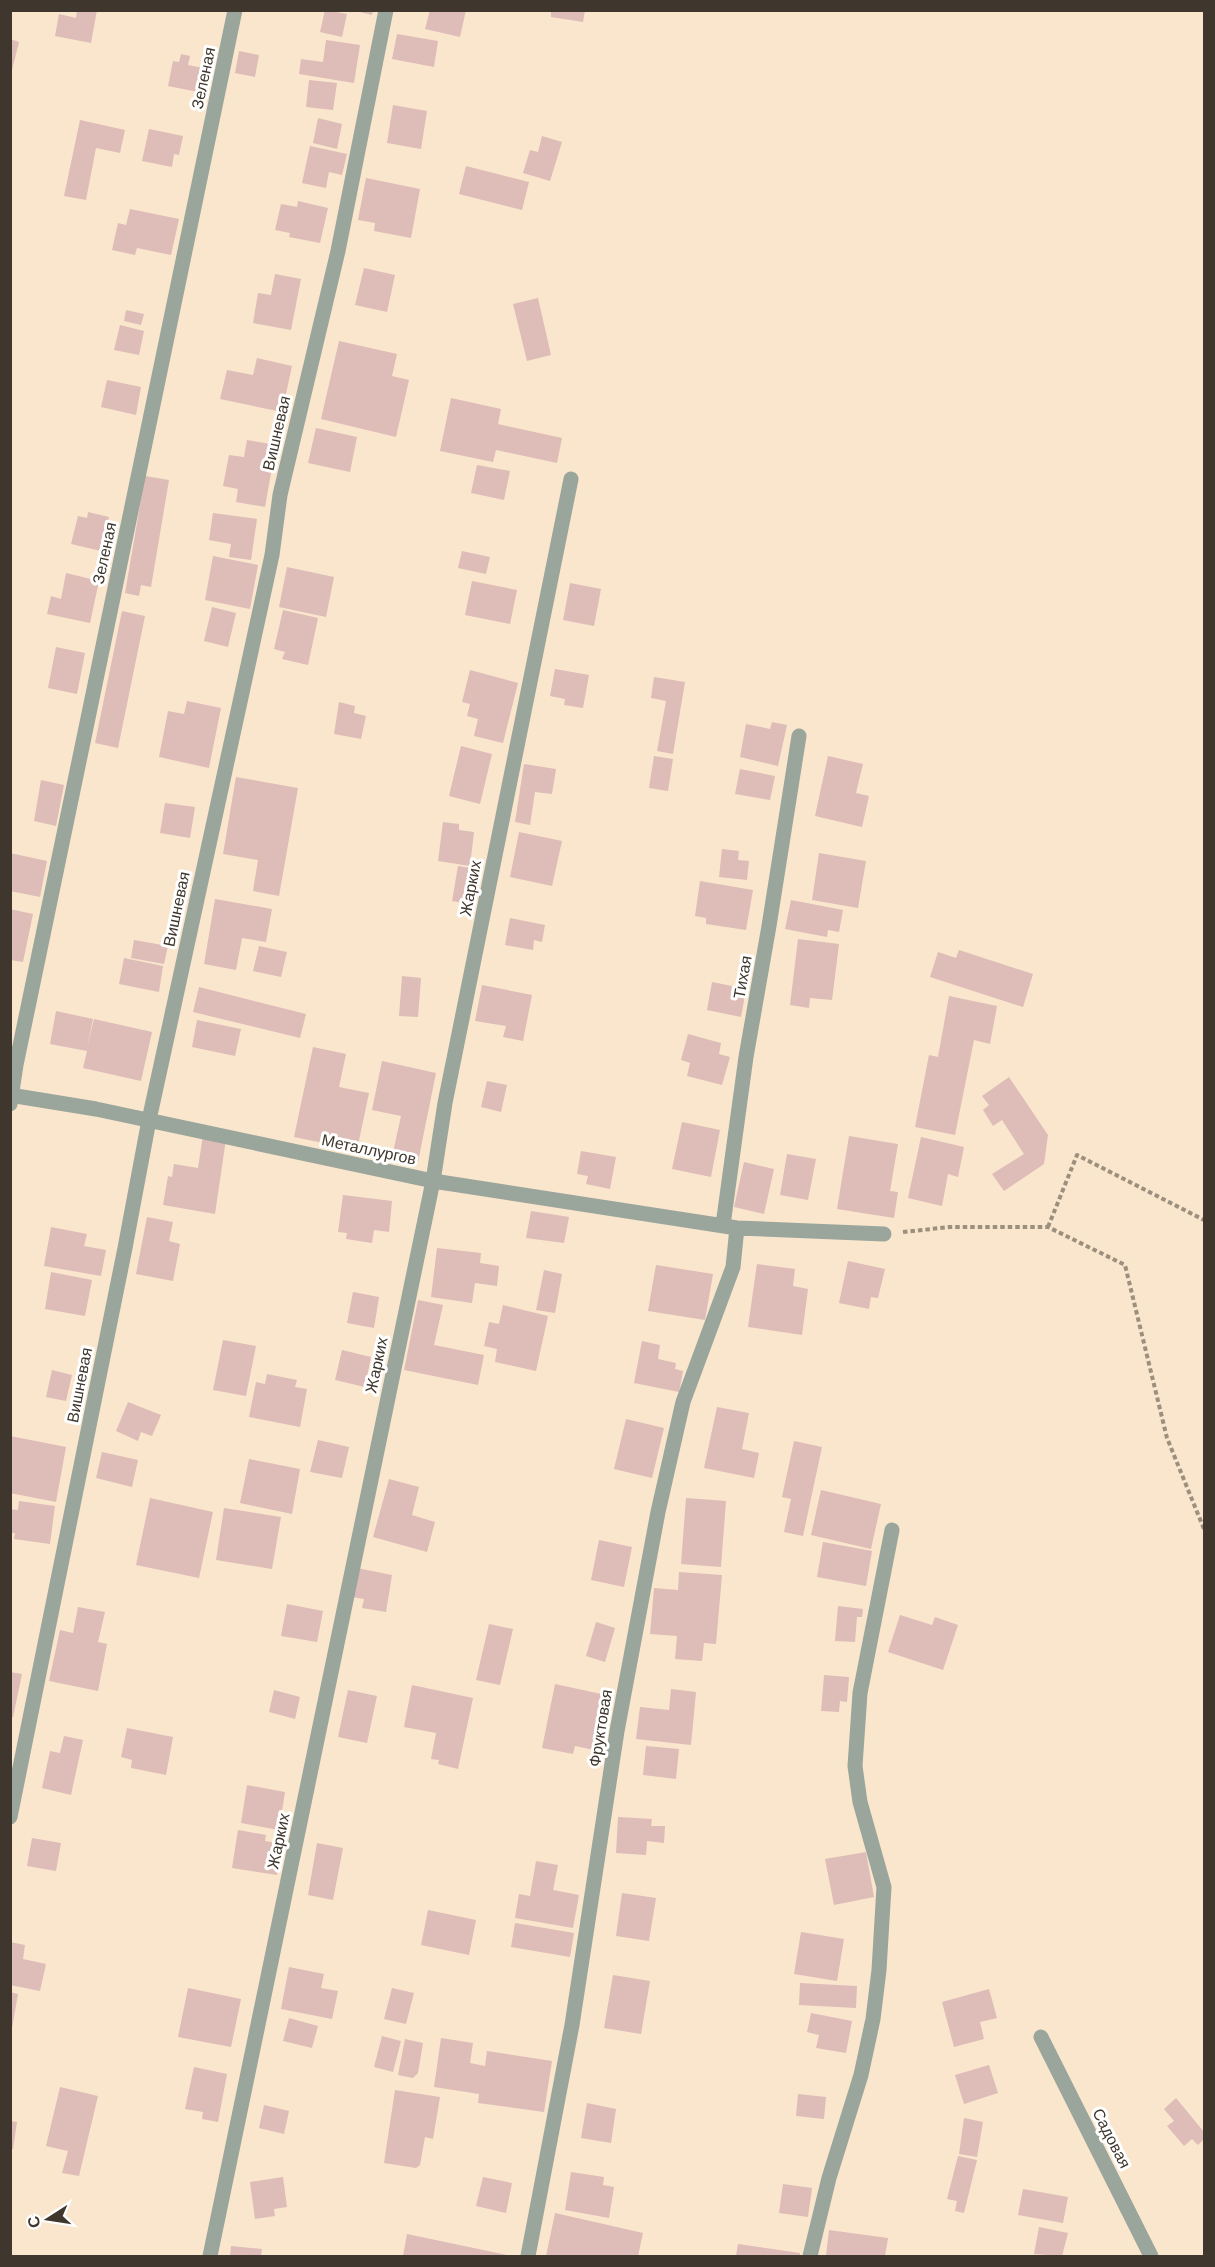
<svg xmlns="http://www.w3.org/2000/svg" width="1215" height="2267" font-family="'DM Sans',sans-serif">
	<rect width="100%" height="100%" fill="#fae6cd"/>
	<path fill="#debcb8" d="M77,10H97L91,43L55,36L59,14L76,18Z
		M325,10L347,14L342,37L320,32Z
		M352,10H373L372,15Z
		M430,10H466L460,37L425,29Z
		M551,10H585L583,22L551,17Z
		M397,34L438,41L434,67L392,59Z
		M10,39L19,42L11,74H10Z
		M326,40L360,45L354,83L299,74L301,59L323,62Z
		M239,51L259,55L255,77L235,73Z
		M181,54L190,56L188,65L203,68L198,92L168,86L173,61L179,62Z
		M309,80L337,83L333,110L306,107Z
		M393,105L427,111L421,149L387,143Z
		M318,118L342,124L337,149L313,143Z
		M80,120L125,130L120,153L96,148L86,200L64,196Z
		M149,129L183,136L179,155L174,154L172,167L142,161Z
		M542,136L562,142L550,181L523,173L530,150L538,152Z
		M310,146L347,154L342,175L329,172L326,188L302,183Z
		M466,166L529,182L522,210L459,194Z
		M366,178L420,189L411,238L374,231L375,223L358,220Z
		M298,201L328,208L320,243L289,237L290,233L275,230L281,204L297,207Z
		M130,209L179,219L171,255L137,248L135,255L112,250L118,223L126,225Z
		M364,268L395,275L387,312L355,305Z
		M275,274L301,279L291,330L253,323L258,293L271,295Z
		M538,298L551,355L527,361L513,304Z
		M126,310L144,314L141,325L124,321Z
		M120,325L144,331L139,355L114,350Z
		M339,341L397,354L392,376L409,380L396,437L321,419Z
		M257,358L292,366L282,412L220,399L227,370L253,375Z
		M107,380L141,387L136,415L101,407Z
		M451,398L501,409L498,424L562,438L557,463L496,450L493,462L440,451Z
		M316,428L357,437L350,472L308,463Z
		M247,440L276,445L265,507L236,502L238,489L223,486L229,455L244,457Z
		M477,465L510,471L504,500L471,493Z
		M145,476L169,480L151,587L141,585L139,596L125,593Z
		M88,512L109,517L101,551L71,544L78,516L87,518Z
		M213,513L257,519L251,560L229,557L231,544L209,540Z
		M462,551L490,557L486,574L458,568Z
		M213,556L258,565L250,609L205,600Z
		M287,567L334,577L326,617L279,607Z
		M66,573L99,581L90,623L47,614L51,596L61,599Z
		M472,581L517,590L510,624L465,615Z
		M570,583L601,589L594,626L563,620Z
		M212,607L236,613L228,647L204,641Z
		M283,610L318,618L308,665L282,659L285,652L274,649Z
		M122,611L145,616L118,748L95,743Z
		M56,647L85,653L77,694L48,688Z
		M555,669L589,675L583,708L564,705L565,699L550,696Z
		M470,670L518,683L503,743L474,736L478,719L467,716L470,704L462,702Z
		M654,677L685,682L673,754L657,751L666,701L651,698Z
		M187,701L221,708L209,768L159,757L168,711L184,714Z
		M339,702L355,706L354,713L366,716L361,739L334,734Z
		M772,722L787,725L778,766L740,757L746,724L770,729Z
		M461,746L492,754L480,804L449,796Z
		M654,756L673,759L668,791L649,788Z
		M828,756L863,764L856,793L869,796L862,827L815,816Z
		M524,764L556,769L552,794L535,792L530,825L515,822Z
		M740,769L775,776L770,800L735,794Z
		M236,777L298,788L279,896L253,891L258,860L223,854Z
		M41,780L64,785L56,826L34,821Z
		M165,803L195,807L190,838L160,833Z
		M443,822L459,824V830L474,832L470,866L438,861Z
		M519,832L562,841L552,886L510,877Z
		M722,849L739,851L738,860L749,861L747,880L719,877Z
		M10,853L47,861L40,897L10,891Z
		M819,853L866,861L858,908L812,900Z
		M458,866L476,869L471,904L452,901Z
		M700,881L753,890L746,930L706,924V918L695,916Z
		M215,899L272,909L266,942L242,938L236,970L204,964Z
		M791,900L843,910L839,932L828,930L827,937L785,929Z
		M10,909L33,914L23,962L10,960Z
		M510,918L545,925L542,942L534,940L533,950L505,945Z
		M798,939L839,944L832,1000L810,998L809,1008L790,1005Z
		M134,940L168,946L164,964L131,958Z
		M259,946L287,952L281,977L253,971Z
		M959,950L1033,974L1023,1007L930,977L938,952L956,958Z
		M124,958L163,966L159,992L119,984Z
		M402,976L421,978L418,1017L399,1016Z
		M712,982L732,986L731,993L745,995L741,1017L707,1010Z
		M482,985L532,995L523,1041L503,1037L506,1026L475,1021Z
		M199,987L306,1014L300,1038L193,1012Z
		M949,996L997,1006L990,1044L974,1040L955,1135L915,1127L929,1055L938,1057Z
		M56,1011L93,1019L87,1048L94,1019L152,1032L141,1081L83,1068L87,1051L50,1044Z
		M197,1020L241,1029L235,1056L192,1047Z
		M688,1034L721,1043L719,1054L730,1057L722,1085L687,1076L690,1063L681,1060Z
		M313,1047L346,1054L339,1087L369,1093L357,1150L294,1137Z
		M382,1061L436,1073L418,1162L392,1157L401,1116L372,1110Z
		M1009,1077L1048,1135L1044,1164L1004,1191L992,1174L1024,1154L1002,1120L993,1126L983,1110L989,1105L982,1096Z
		M487,1081L507,1085L501,1112L481,1107Z
		M682,1122L720,1130L711,1177L672,1169Z
		M203,1135L226,1139L215,1214L163,1205L168,1176L172,1177L174,1164L198,1168Z
		M849,1136L898,1144L890,1191L898,1192L894,1218L837,1209Z
		M921,1137L964,1147L958,1177L948,1174L942,1206L908,1198Z
		M581,1151L616,1157L610,1189L586,1184L588,1176L577,1174Z
		M787,1154L816,1159L808,1200L780,1195Z
		M744,1162L774,1169L764,1214L734,1207Z
		M343,1195L392,1201L389,1232L374,1230L372,1243L346,1239L347,1233L338,1232Z
		M531,1211L569,1217L564,1243L526,1238Z
		M147,1217L173,1222L169,1241L180,1244L173,1281L136,1274Z
		M51,1227L87,1234L84,1246L106,1250L101,1276L44,1266Z
		M437,1248L481,1253L480,1263L499,1266L497,1286L475,1283L472,1303L431,1297Z
		M848,1261L885,1269L878,1298L871,1297L869,1309L839,1303Z
		M757,1264L795,1269L793,1286L808,1289L802,1335L748,1327Z
		M656,1265L713,1274L705,1320L648,1311Z
		M544,1270L562,1274L555,1313L536,1310Z
		M51,1272L92,1280L85,1316L45,1309Z
		M353,1292L379,1297L374,1328L347,1323Z
		M418,1300L443,1305L434,1345L484,1355L478,1385L404,1370Z
		M503,1305L548,1316L536,1371L495,1362L497,1349L484,1346L489,1322L499,1324Z
		M223,1340L256,1346L246,1396L213,1390Z
		M642,1341L660,1345L658,1359L676,1363L675,1369L683,1371L679,1392L634,1383Z
		M342,1350L371,1357L365,1387L335,1380Z
		M52,1370L72,1375L66,1401L46,1397Z
		M267,1374L297,1380L295,1387L307,1389L300,1427L249,1417L256,1382L265,1384Z
		M128,1402L161,1415L152,1436L141,1432L138,1441L116,1431Z
		M717,1407L749,1413L742,1449L759,1453L754,1478L704,1468Z
		M626,1419L664,1428L652,1478L614,1469Z
		M10,1436L66,1447L56,1502L10,1493Z
		M318,1440L349,1447L342,1478L310,1472Z
		M794,1441L822,1447L803,1536L784,1532L791,1499L782,1497Z
		M102,1452L138,1460L132,1487L96,1478Z
		M249,1459L300,1469L292,1514L240,1503Z
		M389,1479L419,1487L412,1515L435,1522L427,1552L373,1537Z
		M821,1490L881,1504L871,1549L811,1535Z
		M150,1498L213,1512L199,1578L136,1565Z
		M686,1498L726,1501L721,1567L681,1564Z
		M19,1501L55,1506L50,1544L14,1539L15,1533H10V1509L18,1510Z
		M224,1508L281,1517L272,1569L216,1560Z
		M599,1540L632,1547L624,1587L591,1580Z
		M823,1542L872,1551L866,1586L817,1577Z
		M357,1568L392,1575L386,1612L362,1608L364,1599L352,1597Z
		M679,1572L722,1575L716,1644L704,1643L702,1661L675,1659L677,1636L650,1634L654,1588L678,1590Z
		M287,1604L323,1611L317,1642L281,1636Z
		M838,1606L863,1609L862,1617H857L855,1642L835,1641Z
		M78,1607L105,1612L98,1642L107,1644L98,1691L49,1681L60,1630L73,1633Z
		M900,1615L932,1625L935,1617L958,1625L943,1670L888,1652Z
		M596,1622L615,1628L605,1662L586,1656Z
		M489,1624L513,1629L500,1685L476,1680Z
		M10,1672L22,1674L13,1717L10,1716Z
		M824,1675L849,1677L847,1702L840,1701L839,1712L821,1711Z
		M555,1684L606,1695L594,1750L575,1746L573,1754L542,1748Z
		M412,1685L473,1698L458,1769L438,1764L439,1760L431,1759L436,1733L404,1727Z
		M671,1689L696,1692L691,1745L636,1739L640,1707L669,1710Z
		M274,1690L300,1697L295,1719L269,1712Z
		M348,1690L377,1696L367,1743L338,1737Z
		M127,1728L173,1737L166,1775L131,1768L132,1760L121,1757Z
		M64,1736L83,1740L71,1795L42,1788L50,1751L60,1753Z
		M646,1746L679,1749L676,1779L643,1775Z
		M247,1785L285,1792L279,1830L241,1823Z
		M618,1817L652,1819L651,1826H665L664,1843L647,1841L646,1855L616,1853Z
		M238,1830L266,1835L265,1841L282,1844L277,1875L232,1868Z
		M32,1838L61,1843L56,1871L27,1866Z
		M317,1843L343,1848L333,1900L308,1895Z
		M866,1852L874,1897L834,1905L825,1859Z
		M536,1861L558,1865L553,1890L579,1895L573,1928L515,1918L519,1894L530,1896Z
		M622,1893L656,1898L649,1941L616,1936Z
		M428,1910L476,1920L469,1955L421,1945Z
		M515,1923L574,1933L570,1957L511,1947Z
		M801,1932L844,1939L837,1981L794,1974Z
		M10,1942L25,1945L23,1959L46,1964L40,1991L10,1985Z
		M289,1967L324,1974L321,1988L338,1991L332,2019L281,2009Z
		M613,1975L650,1981L641,2034L604,2028Z
		M800,1983L857,1986L856,2008L799,2005Z
		M188,1988L241,1999L231,2047L178,2037Z
		M392,1988L414,1993L406,2024L384,2019Z
		M989,1989L997,2018L980,2022L984,2039L954,2047L942,2002Z
		M10,1992L18,1994L12,2028H10Z
		M811,2013L852,2021L846,2053L816,2048L819,2035L807,2032Z
		M289,2018L318,2026L312,2048L283,2041Z
		M382,2036L401,2041L393,2072L374,2067Z
		M441,2038L473,2043L470,2063L485,2066L487,2051L552,2061L544,2112L478,2103L479,2094L434,2087Z
		M405,2039L423,2043L418,2073L413,2078L398,2075Z
		M989,2065L998,2093L964,2104L955,2075Z
		M194,2067L227,2074L218,2122L202,2119L203,2112L185,2109Z
		M60,2087L98,2096L79,2176L62,2173L68,2151L46,2146Z
		M395,2090L440,2097L433,2139L425,2137L420,2165L416,2168L384,2163Z
		M798,2094L826,2097L824,2119L796,2116Z
		M1176,2098L1204,2132V2139L1198,2145L1192,2139L1184,2146L1167,2126L1174,2121L1164,2109Z
		M587,2103L616,2109L611,2143L581,2138Z
		M264,2105L289,2111L284,2134L259,2128Z
		M964,2118L983,2122L977,2157L959,2154Z
		M10,2121L17,2122L13,2149H10Z
		M958,2156L977,2160L964,2213L955,2211L957,2201L947,2199Z
		M571,2172L604,2177L603,2185L614,2187L609,2218L565,2210Z
		M283,2177L287,2207L274,2209L275,2216L255,2219L250,2182Z
		M483,2177L512,2183L506,2213L476,2206Z
		M783,2184L812,2188L808,2217L779,2213Z
		M1023,2189L1068,2197L1063,2223L1018,2215Z
		M555,2213L643,2233L638,2256H546Z
		M1039,2227L1068,2233L1062,2256L1034,2254Z
		M829,2230L888,2238L885,2256H826Z
		M407,2234L507,2255V2256H403Z
		M738,2244L800,2253V2256H736Z
		M231,2246L262,2249L261,2256H230Z"/>
	<g fill="none" stroke-linecap="round" stroke-linejoin="round">
		<path stroke="#9d8f7e" stroke-width="4" stroke-dasharray="4.5 3" stroke-linecap="butt" d="M1048,1227L1077,1155L1204,1220
			M903,1232L950,1227H1048L1125,1265L1167,1438L1204,1529"/>
		<path stroke="#9aa59c" stroke-width="15" d="M10,1095L96,1109L433,1181L737,1228L884,1234
			M10,1104L16,1065L235,10
			M723,1225L746,1057L769,926L799,736
			M10,1817L125,1248L149,1120L272,555L280,495L338,251L386,10
			M1041,2037L1151,2256
			M210,2256L433,1181L445,1103L571,479
			M528,2256L572,2025L617,1731L658,1512L683,1402L733,1267L737,1228
			M810,2256L829,2178L861,2075L873,2019L879,1970L884,1887L860,1802L855,1766L860,1693L892,1530"/>
	</g>
	<g text-anchor="middle" stroke-width="6" stroke-linejoin="round" paint-order="stroke">
		<g font-size="16" fill="#3f372d" stroke="#fff">
			<text transform="translate(203 78) rotate(-78)" y="6">Зеленая</text>
			<text transform="translate(276 433) rotate(-77)" y="6">Вишневая</text>
			<text transform="translate(104 553) rotate(-78)" y="6">Зеленая</text>
			<text transform="translate(470 888) rotate(-79)" y="6">Жарких</text>
			<text transform="translate(176 909) rotate(-78)" y="6">Вишневая</text>
			<text transform="translate(742 977) rotate(-80)" y="6">Тихая</text>
			<text transform="translate(369 1149) rotate(12)" y="6">Металлургов</text>
			<text transform="translate(376 1365) rotate(-78)" y="6">Жарких</text>
			<text transform="translate(79 1385) rotate(-79)" y="6">Вишневая</text>
			<text transform="translate(600 1728) rotate(-81)" y="6">Фруктовая</text>
			<text transform="translate(278 1841) rotate(-78)" y="6">Жарких</text>
			<text transform="translate(1112 2138) rotate(63)" y="6">Садовая</text>
		</g>
	</g>
	<rect width="1215" height="2267" fill="none" stroke="#3f372d" stroke-width="24"/>
	<g transform="translate(48 2219) rotate(258)" stroke="#ffffff" stroke-width="4.5" paint-order="stroke">
	<path d="M0-4.5L10 22L0 15L-10 22Z" fill="#3f372d"/>
	<text y="-9" font-size="16" font-weight="bold" text-anchor="middle" fill="#3f372d">С</text>
	</g>
</svg>
